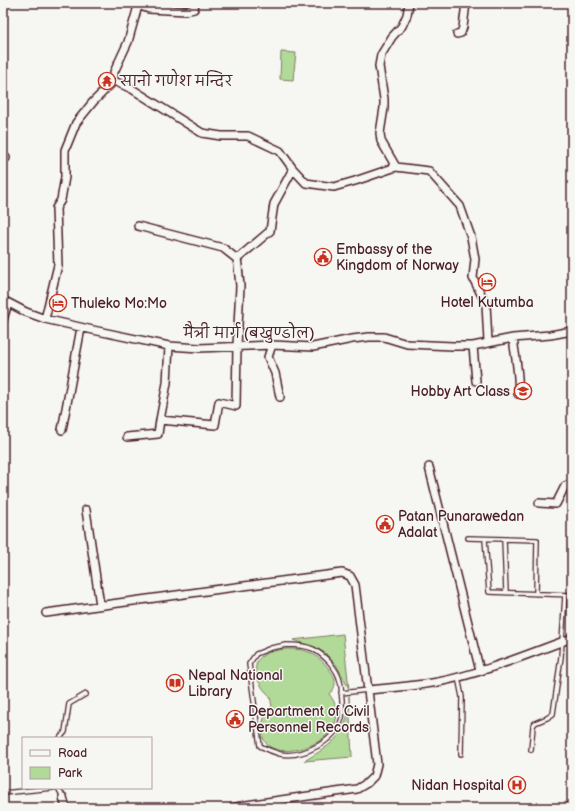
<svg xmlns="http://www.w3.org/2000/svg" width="575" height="811" font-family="'Balsamiq Sans','Playpen Sans Deva',sans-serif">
	<rect width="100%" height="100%" fill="#f6f6f2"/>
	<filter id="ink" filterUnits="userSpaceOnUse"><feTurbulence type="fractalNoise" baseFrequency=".025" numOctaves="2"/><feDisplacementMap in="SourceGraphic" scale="8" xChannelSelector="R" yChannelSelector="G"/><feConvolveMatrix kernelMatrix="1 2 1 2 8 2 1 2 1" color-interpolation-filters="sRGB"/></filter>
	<g filter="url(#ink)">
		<path fill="#b1da98" stroke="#7e7c62" d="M281,52L296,53L293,80L280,79Z
			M343,634L349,689L337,666L325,653L313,647L293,640Z
			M286,649C294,649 303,649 311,653C319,657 336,673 335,683C335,688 332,691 329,694C336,703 339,712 335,723C332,730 326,737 319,741C303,751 263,760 262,731C262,728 262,725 263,722C264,716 268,711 272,706C271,704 271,699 270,697C268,693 264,691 262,687C259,683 257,678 256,673C253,654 271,651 286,649Z
			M349,696L352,757L304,761C333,744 350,734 349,696Z"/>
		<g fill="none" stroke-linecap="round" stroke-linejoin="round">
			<defs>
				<path id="service" d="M468,538L537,540L536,594
					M485,539L489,592L572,595
					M504,539L506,592
					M286,645C295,645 304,645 313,649C324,655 337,668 340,681C342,687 341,694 342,700C342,706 343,712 342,718C336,741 303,758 280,754C273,752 266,749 260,746L249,664L256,654L271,648Z
					M458,677L462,697L461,754
					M341,693L368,690
					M60,738L65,732L69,704L86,694
					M531,750L533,726L535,723L547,718L553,714L561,657L565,595
					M58,788L63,797
					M3,793L53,788"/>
				<path id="minor" d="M132,3L149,9L186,11L194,9L195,3
					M409,3L407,15L402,26L392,37L381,55L379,66L384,99V108L380,133L381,141L396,167L429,171L460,206L471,237L475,259L473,278L486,304L488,342
					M138,6L128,42L114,72V81L132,89L202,133L221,136H248L280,151L293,169L306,183L334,187L355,181L396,167
					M457,34L461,33L463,27L466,3
					M3,158H6
					M237,259L270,231L274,204L293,169
					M3,300L26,312L45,319L93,330L169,346L199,348L272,345L313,347L352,339L369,337H384L407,344L453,346H473L513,338L550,335L572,331
					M45,319L58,265L56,208L61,200L65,177V150L76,123L93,102L114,81
					M3,320L8,303
					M513,338C515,356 520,376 518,394
					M272,345L268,357L275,373L280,397
					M473,346L476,381
					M160,420L167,383L169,346
					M62,430L81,328
					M127,437L158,434L160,420L215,425L219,402L236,406L237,346L240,286L238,266L237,259L223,248L138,226
					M429,467L480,671
					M539,503L556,504L565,486L572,483
					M86,510L100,605
					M46,613L213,590L342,573L350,576L355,585L377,764L374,776L367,783L357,789L246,805L232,808
					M368,690C391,688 415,686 438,682C483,673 528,654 572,638
					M63,797L66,808"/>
			</defs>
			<use href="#service" stroke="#4a1f2b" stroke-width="6"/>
			<use href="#minor" stroke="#4a1f2b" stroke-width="10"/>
			<use href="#service" stroke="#f6f6f2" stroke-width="3.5"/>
			<use href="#minor" stroke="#f6f6f2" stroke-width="7"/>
		</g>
	</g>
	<defs>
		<symbol id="temple-ring" viewBox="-11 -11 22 22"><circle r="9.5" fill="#f6f6f2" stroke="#c8321e" stroke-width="1.5"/><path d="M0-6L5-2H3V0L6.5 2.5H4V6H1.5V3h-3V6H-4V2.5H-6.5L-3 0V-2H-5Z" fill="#c8321e"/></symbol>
		<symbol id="civic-ring" viewBox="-11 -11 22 22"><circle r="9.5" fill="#f6f6f2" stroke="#c8321e" stroke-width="1.5"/><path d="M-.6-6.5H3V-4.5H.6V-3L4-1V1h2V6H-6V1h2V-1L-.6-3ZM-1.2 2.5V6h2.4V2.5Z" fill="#c8321e"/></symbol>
		<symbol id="hotel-ring" viewBox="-11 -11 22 22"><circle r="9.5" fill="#f6f6f2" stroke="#c8321e" stroke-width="1.5"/><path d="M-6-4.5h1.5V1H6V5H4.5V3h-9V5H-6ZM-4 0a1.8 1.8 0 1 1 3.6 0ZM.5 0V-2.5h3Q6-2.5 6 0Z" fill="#c8321e"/></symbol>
		<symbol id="school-ring" viewBox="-11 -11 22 22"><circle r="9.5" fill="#f6f6f2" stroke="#c8321e" stroke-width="1.5"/><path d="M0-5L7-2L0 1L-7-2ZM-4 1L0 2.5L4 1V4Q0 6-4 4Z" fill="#c8321e"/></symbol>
		<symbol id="library-ring" viewBox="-11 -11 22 22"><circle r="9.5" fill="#f6f6f2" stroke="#c8321e" stroke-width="1.5"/><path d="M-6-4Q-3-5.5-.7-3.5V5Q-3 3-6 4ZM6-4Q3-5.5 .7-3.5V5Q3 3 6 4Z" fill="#c8321e"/></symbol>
		<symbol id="hospital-ring" viewBox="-11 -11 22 22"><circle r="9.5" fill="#f6f6f2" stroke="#c8321e" stroke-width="1.5"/><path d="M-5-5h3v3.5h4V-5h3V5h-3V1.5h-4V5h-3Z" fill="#c8321e"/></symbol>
	</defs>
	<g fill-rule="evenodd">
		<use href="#temple-ring" x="97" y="71" width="20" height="20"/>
		<use href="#civic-ring" x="313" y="247" width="20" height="20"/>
		<use href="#hotel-ring" x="477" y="272" width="20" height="20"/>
		<use href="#hotel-ring" x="48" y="293" width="20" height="20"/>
		<use href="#school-ring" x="513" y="381" width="20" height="20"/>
		<use href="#civic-ring" x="375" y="514" width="20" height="20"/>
		<use href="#library-ring" x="165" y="673" width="20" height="20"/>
		<use href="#civic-ring" x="225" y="709" width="20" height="20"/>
		<use href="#hospital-ring" x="507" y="775" width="20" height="20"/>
	</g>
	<g text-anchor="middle" stroke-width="3" stroke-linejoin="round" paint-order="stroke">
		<g font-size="14" fill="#4a1f2b" stroke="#f6f6f2" text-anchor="start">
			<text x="120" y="86">सानो गणेश मन्दिर</text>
			<text x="336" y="254">Embassy of the<tspan x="336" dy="16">Kingdom of Norway</tspan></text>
			<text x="487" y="307" text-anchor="middle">Hotel Kutumba</text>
			<text x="71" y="308">Thuleko Mo:Mo</text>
			<text x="510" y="396" text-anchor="end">Hobby Art Class</text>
			<text x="398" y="521">Patan Punarawedan<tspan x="398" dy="16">Adalat</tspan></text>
			<text x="188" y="680">Nepal National<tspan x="188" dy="16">Library</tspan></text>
			<text x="248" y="716">Department of Civil<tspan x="248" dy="16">Personnel Records</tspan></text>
			<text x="504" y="790" text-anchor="end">Nidan Hospital</text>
		</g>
		<g font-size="14" fill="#4a1f2b" stroke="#f6f6f2">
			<text x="249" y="338">मैत्री मार्ग (बखुण्डोल)</text>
		</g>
	</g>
	<rect width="575" height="811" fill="none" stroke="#f6f6f2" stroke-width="16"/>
	<rect x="8" y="8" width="559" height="795" fill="none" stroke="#4a1f2b" stroke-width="1.5" filter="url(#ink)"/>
	<rect x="22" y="737" width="130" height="52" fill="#f6f6f2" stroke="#b1a0a2"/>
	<rect x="30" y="750" width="20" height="6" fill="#f6f6f2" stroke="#b1a0a2"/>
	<text x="58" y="757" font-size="12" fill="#4a1f2b">Road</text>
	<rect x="30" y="767" width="20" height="12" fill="#b1da98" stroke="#b1a0a2"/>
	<text x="58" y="777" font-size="12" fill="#4a1f2b">Park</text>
</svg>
